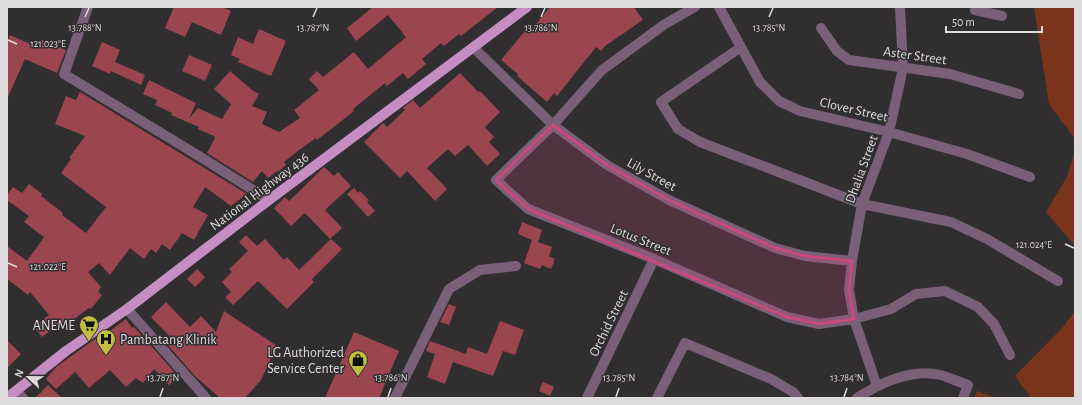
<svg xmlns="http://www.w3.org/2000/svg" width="1082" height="405" font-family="'Alegreya Sans',sans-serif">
	<rect width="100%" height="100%" fill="#312e30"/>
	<path fill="#7a341c" d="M1034,7H1075V139L1049,104Z
		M1075,150V246L1046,212L1067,177Z
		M1075,311V398H1031L1015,376L1063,327Z
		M977,391L996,398H974Z"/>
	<path fill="#9b454f" d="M174,7H222L231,11L221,35L192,22L185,37L165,28Z
		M373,7H498L461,36L459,34L444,46L441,43L422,59L426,64L408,79L403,73L387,86L385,83L353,109L354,111L344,119L317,140L316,138L299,150L284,162L286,165L278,172L277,171L268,178L262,171L253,182L207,153L215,138L214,136L198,129L199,127L171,115L172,113L155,105L157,100L143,94L149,80L196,103L189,119L198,108L222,119L231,104L214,89L230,71L252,90L259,94L252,106L267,112L262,124L279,132L300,118L294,110L319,90L309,79L317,71L323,77L354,52L368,69L406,37L388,15L356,41L347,28Z
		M550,7H634L643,20L605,46L601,51L596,47L557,96L554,93L547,102L517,76L518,74L501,60L529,26L532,29Z
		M259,29L286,41L271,76L238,62L240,59L231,55L238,37L253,44Z
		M10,35L39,48L42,40L66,50L57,73L25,59L7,99V43Z
		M102,42L120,50L115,62L145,75L141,85L111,71L110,74L92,66Z
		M189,55L212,65L205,81L182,71Z
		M460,73L478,92L480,91L500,112L485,127L494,137L489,142L500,154L487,166L468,145L455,156L448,149L427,168L447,189L435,201L407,171L400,178L364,142L383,123L387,127L405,110L403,108L413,100L420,108Z
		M80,92L247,194L231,206L205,187L193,207L208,215L194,240L182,233L170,250L162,244L156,253L151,249L144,259L130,248L110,275L99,263L88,272L101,287L98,292L102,295L91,309L89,308L62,328L59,324L42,337L34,326L49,315L30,292L28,295L7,279V246L27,261L44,237L24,222L29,216L7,200V195L13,187L22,193L29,184L42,194L41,196L63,213L62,215L86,233L106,207L61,173L71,159L69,158L85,136L55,124L66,96L76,100Z
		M324,167L334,176L338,172L351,186L325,210L342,228L330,239L305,213L291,226L274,208L285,197L289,201Z
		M354,188L358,193L360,191L369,200L367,202L375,211L368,217L347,194Z
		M522,222L542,230L538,242L552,247L549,256L555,259L551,269L542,265L540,269L524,263L532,240L518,234Z
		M246,235L257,246L265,239L284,260L287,257L299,270L331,239L342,249L312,279L314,282L287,309L258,281L233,305L225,297L231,292L222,282L232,272L229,269L248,251L239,242Z
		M197,269L205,277L195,287L187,279Z
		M166,302L190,327L201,316L216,332L224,311L277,346L261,380L245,398H220L195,376L166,343L171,338L151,317Z
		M449,304L456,307L449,325L440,322Z
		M126,319L132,328L134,327L178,376L169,385L154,369L143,383L136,378L126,387L110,370L89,388L75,372L56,389L46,379L56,367L105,332L107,333Z
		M500,321L524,330L515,355L503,351L493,376L453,362L445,384L427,377L435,354L426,351L430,341L466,354L468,347L487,354Z
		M354,332L399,351L379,398H325Z
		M7,340L21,354L7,368Z
		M543,382L554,387L550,396L539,391Z
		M48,385L62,398H35Z"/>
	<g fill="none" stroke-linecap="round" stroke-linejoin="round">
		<path stroke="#7a5f79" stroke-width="10" d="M88,7L64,74L199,156L269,200
			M695,7L665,24L602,70L553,125L496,180L528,209L654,259L787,317L819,324L854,319L891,309L916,294L945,291L978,307L994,324L1010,355
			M719,7L760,82L779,101L800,111L889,132L967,154L1030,177
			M975,7V10L1002,16
			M821,28L837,51L849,60L950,74L1019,94
			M741,47L661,102L678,129L700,142L862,204L951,222L987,239L1058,281
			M474,48L553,125L607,165L669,200L775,248L805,256L852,261
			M127,309L206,398
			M877,386L854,319L849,290L852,261L862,204L889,132L903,68L900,7
			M16,391L23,398
			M395,398L449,289L480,270L516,266
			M587,398L654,259
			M657,398L685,343L771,379L793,392L798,398
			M857,398C880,383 912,368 941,375C950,378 959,382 968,385L963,398"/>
		<path stroke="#c58dc2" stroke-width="10" d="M7,398L66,351L127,309L269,200L527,7"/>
	</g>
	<path fill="#c9497b" fill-opacity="0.2" stroke="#c9497b" stroke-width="3" stroke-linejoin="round" d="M553,125L607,165L669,200L775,248L805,256L852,261L849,290L854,319L819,324L787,317L528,209L496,180Z"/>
	<path fill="none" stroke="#dddbdc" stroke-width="1.5" d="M85,17L89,8M313,17L317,8M541,17L545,8M769,17L773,8M8,40L17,44M1065,244L1074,248M8,263L17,267M160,397L163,388M388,397L391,388M616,397L619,388M844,397L847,388"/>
	<defs>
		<symbol id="supermarket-pin" viewBox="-11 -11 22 30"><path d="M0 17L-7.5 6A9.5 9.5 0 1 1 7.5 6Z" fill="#bfbe41" stroke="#312e30"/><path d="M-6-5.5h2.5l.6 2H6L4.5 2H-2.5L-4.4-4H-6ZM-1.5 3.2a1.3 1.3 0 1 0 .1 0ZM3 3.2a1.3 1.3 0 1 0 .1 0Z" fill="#111"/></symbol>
		<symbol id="hospital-pin" viewBox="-11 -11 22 30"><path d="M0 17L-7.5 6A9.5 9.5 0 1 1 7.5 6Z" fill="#bfbe41" stroke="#312e30"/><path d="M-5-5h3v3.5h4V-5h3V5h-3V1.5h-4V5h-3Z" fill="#111"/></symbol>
		<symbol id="shop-pin" viewBox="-11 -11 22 30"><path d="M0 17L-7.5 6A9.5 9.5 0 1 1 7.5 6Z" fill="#bfbe41" stroke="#312e30"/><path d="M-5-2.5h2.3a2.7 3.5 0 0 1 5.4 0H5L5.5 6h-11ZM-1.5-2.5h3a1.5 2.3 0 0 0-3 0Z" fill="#111"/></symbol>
	</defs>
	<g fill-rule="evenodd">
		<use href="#supermarket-pin" x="78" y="314" width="22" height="30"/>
		<use href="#hospital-pin" x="95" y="328" width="22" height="30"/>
		<use href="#shop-pin" x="347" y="349" width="22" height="30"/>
	</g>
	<g text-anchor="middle" stroke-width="3" stroke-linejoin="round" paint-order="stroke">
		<g font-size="14" fill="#dddbdc" stroke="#312e30">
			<text transform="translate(915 55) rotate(8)" y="5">Aster Street</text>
			<text transform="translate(854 109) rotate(13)" y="5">Clover Street</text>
			<text transform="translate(861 169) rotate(-70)" y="5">Dhalia Street</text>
			<text transform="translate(652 174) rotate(29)" y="5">Lily Street</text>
			<text transform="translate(259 191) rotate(-37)" y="5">National Highway 436</text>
			<text transform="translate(641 239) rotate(22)" y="5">Lotus Street</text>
			<text transform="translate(608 323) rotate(-64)" y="5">Orchid Street</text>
		</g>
		<g font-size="14" fill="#dddbdc" stroke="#312e30" text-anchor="end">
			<text x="75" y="330">ANEME</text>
			<text x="120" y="344" text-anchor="start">Pambatang Klinik</text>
			<text x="344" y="357">LG Authorized<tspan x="344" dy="16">Service Center</tspan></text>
		</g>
	</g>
	<g font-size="10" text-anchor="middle" fill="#dddbdc" stroke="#312e30" stroke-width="3" stroke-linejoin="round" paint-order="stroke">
		<text x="85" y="31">13.788°N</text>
		<text x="313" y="31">13.787°N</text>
		<text x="541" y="31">13.786°N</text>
		<text x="769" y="31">13.785°N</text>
		<text x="48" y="47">121.023°E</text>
		<text x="1034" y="248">121.024°E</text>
		<text x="48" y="270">121.022°E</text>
		<text x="163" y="381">13.787°N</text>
		<text x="391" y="381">13.786°N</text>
		<text x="619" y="381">13.785°N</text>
		<text x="847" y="381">13.784°N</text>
	</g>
	<rect width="1082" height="405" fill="none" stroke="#dddbdc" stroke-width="16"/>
	<g transform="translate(28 377) rotate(292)" stroke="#312e30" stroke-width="3" paint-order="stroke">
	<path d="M0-3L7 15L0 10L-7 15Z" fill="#dddbdc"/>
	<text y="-6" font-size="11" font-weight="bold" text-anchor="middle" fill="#dddbdc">N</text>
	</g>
	<path d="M946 26v6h96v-6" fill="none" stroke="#dddbdc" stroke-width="2"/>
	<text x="952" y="26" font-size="12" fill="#dddbdc" stroke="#312e30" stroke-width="3" paint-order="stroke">50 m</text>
</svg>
